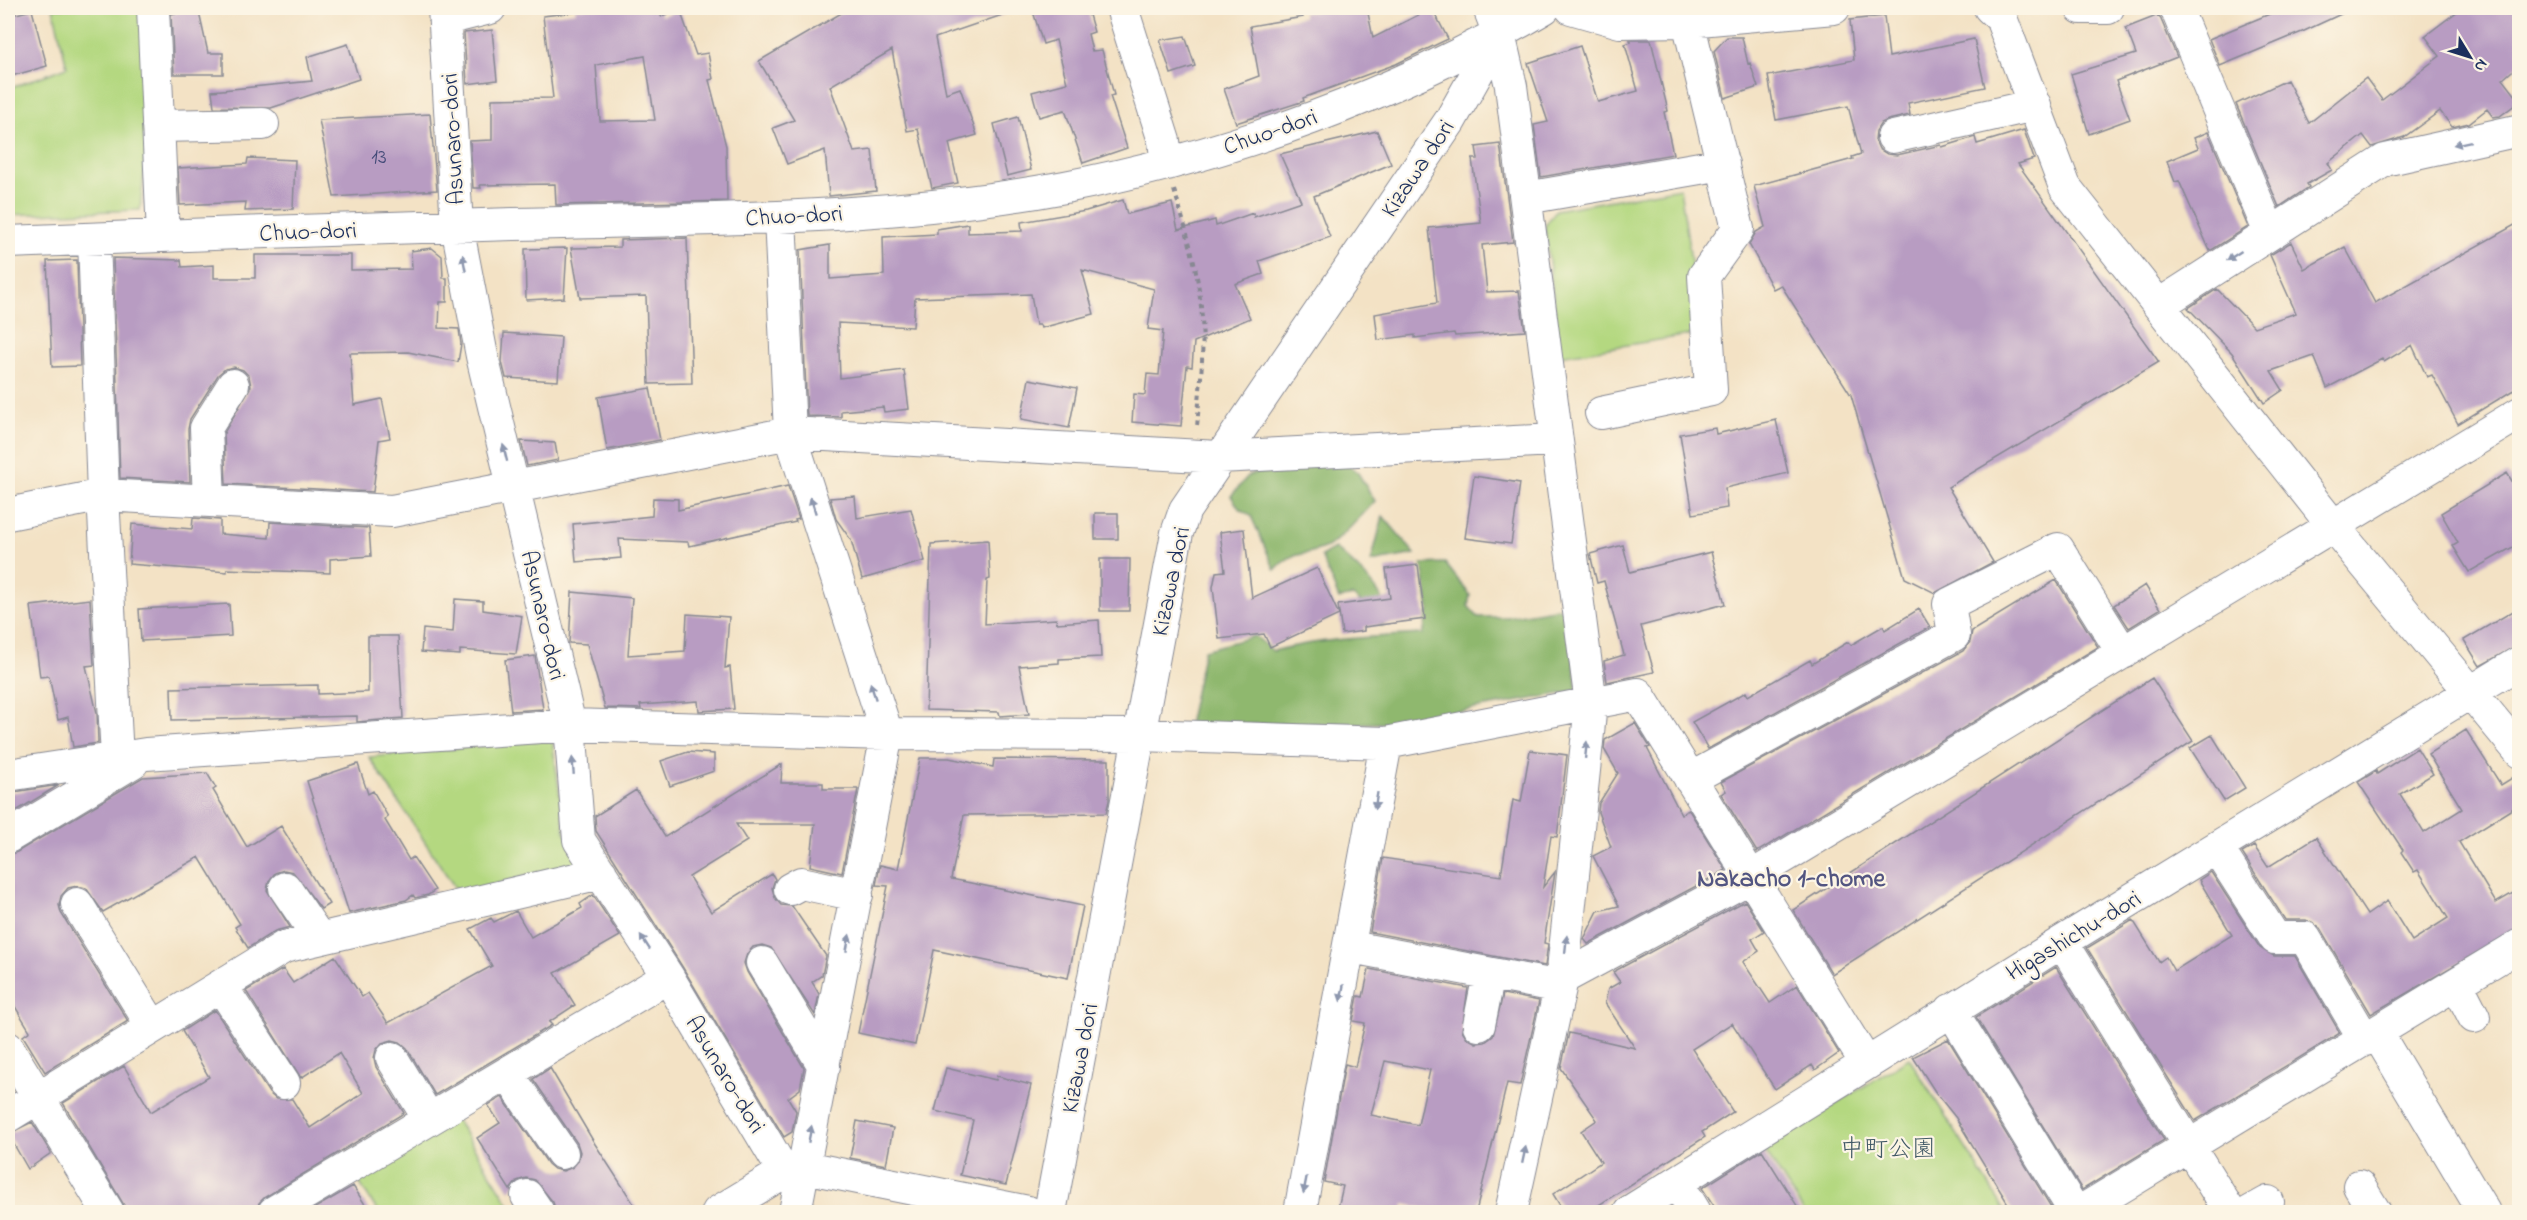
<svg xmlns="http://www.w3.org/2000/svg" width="2527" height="1220" font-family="'Indie Flower','Klee One',sans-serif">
	<rect width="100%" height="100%" fill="#fcf5e5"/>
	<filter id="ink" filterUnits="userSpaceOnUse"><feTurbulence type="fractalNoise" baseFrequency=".0167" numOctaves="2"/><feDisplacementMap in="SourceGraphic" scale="12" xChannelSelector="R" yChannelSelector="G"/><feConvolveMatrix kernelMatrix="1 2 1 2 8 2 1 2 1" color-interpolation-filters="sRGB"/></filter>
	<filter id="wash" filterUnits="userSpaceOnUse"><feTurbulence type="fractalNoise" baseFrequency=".008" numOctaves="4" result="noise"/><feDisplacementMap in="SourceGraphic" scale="24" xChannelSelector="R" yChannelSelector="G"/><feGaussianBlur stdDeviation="1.35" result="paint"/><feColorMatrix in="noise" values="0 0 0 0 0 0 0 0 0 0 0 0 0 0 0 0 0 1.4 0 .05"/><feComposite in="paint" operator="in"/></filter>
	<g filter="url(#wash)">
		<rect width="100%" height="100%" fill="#f3e2c5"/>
		<path fill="#b4d880" stroke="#68846f" stroke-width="1.5" d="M53,8H143L149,128L140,210L8,215V89L67,67Z
			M1680,188L1702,333L1560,356L1545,226L1556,210Z
			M552,739L565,832L583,861L459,894L369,757Z
			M1909,1058L2006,1212H1804L1764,1149Z
			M453,1114L510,1205L498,1212H378L355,1176Z"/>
		<path fill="#8fb86e" stroke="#557466" stroke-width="1.5" d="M1342,460L1358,473L1375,501C1364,513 1338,543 1324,548C1302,557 1292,550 1275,570L1251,516L1239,508L1231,496L1249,475L1267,470Z
			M1383,516L1415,554L1371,562Z
			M1335,548C1358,568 1380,587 1391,617L1382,626L1368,621L1363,604L1353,596L1339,599L1321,556Z
			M1445,563L1470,595L1468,606L1478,617H1507L1559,608L1569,616L1577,691L1394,723L1188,725L1204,650L1255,636L1273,651C1323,638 1372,637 1423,634L1429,609L1422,564Z"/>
		<g id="blocks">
			<path fill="#b89cc2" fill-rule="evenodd" d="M198,8L208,53H223V74H174L171,14Z
				M575,8H659L661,16L680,10L696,55L708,53L713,79L709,80L726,146L727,201L556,205L555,184L480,185L481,188H473L470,141L492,140V99L553,98L543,16L576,12ZM645,56L655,120L600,121L596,65Z
				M850,8H1014V11L935,38L946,93L960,88L977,135L949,143L958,183L932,188L918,129L907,131L892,50L830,86L854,152L872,150L876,191L829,196L825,150L787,164L773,128L794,120L759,61Z
				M1032,8H1087L1094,32L1088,34L1092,51L1102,50L1114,95L1110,96L1127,148L1083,163L1065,110L1039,117L1032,92L1067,83L1056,40L1043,44Z
				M1329,8H1367L1373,38L1432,8L1448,39L1396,64L1303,98L1304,101L1236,123L1224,89L1259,76L1250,26L1303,17V13L1329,10Z
				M2284,8H2354L2302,32L2220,66L2209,39Z
				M2462,8H2520V64L2503,79L2520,101L2500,116L2493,117L2487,109L2469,123L2452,127L2440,111L2404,137L2372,147L2363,135L2328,163L2332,170L2307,184L2309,187L2279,207L2236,104L2287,80L2309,123L2366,78L2382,100L2440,56L2425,36Z
				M32,10L47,66L8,77V16Z
				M2159,15L2177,57L2116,81L2130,119L2089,134L2071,74L2136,54L2126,28Z
				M1884,16L1889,57L1974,39L1985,87L1908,103L1910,115L1888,120L1881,123L1876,131L1875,140L1879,149L1887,154L1897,155L1941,145L1942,147L1975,137L1977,144L2024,130L2034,159L2018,164L2159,362L1948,487L1993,562L1935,593L1905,578L1851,395L1781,285L1773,289L1749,244L1756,232L1765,227L1754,186L1853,159L1852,157L1861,154L1848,106L1776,120L1768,76L1854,60L1850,20Z
				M492,30L497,80L467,84L464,33Z
				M1185,36L1195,66L1171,74L1160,40Z
				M1727,37H1742L1748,64L1750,63L1758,87L1725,98L1714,51Z
				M1630,40H1651L1668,111L1664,112L1673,154L1541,177L1534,125L1548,122L1528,63L1580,46L1598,102L1638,91L1625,44L1631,42Z
				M348,44L359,79L271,108L214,107L212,91L312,81L307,57Z
				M430,114L437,190L334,197L319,120Z
				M1018,117L1031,170L1007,176L994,124Z
				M1377,131L1391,164L1314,196L1330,237L1259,261L1263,274L1235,284L1250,318L1194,342L1192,367L1187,366L1181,426L1132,422L1134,394L1145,395L1147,374L1159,375L1163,331L1148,329L1154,289L1082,270L1094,314L1041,328L1040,325H1036L1031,294L915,298L913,327L838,323L840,378L904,370L909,409L884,412L883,407L841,411V417L807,416L800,250L830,245V279L884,275L883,237L937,234V229L968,224V233L1022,231L1021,222L1086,211L1123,200L1127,214L1172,203L1178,230L1215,220L1216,226L1253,213L1254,217L1301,201L1280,154Z
				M2208,132L2248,227L2210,251L2179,181L2175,182L2167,161L2198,148L2194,138Z
				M1500,144L1513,242L1482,245L1487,292L1519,291L1525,331L1455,336L1454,333L1415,338V335L1378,340L1375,314L1437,303L1429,228L1481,223L1472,159H1478L1476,147Z
				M248,158L295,160L293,209L245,211L246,202L180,205L178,168L247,164Z
				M2520,222V386L2458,424L2432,375L2427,377L2412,345L2384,362L2382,359L2327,388L2314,356L2271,371L2283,390L2264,403L2232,353L2188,308L2217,289L2254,327L2296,313L2270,255L2291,242L2304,269L2345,247L2375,303Z
				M687,238L692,383L649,384L646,296L580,298L571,248L620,247V240Z
				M432,248L442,256L443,278H447V302H440L439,328L459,329L461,344L458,362L408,352L350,353L354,405L382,399L390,438L379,440L373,492L226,484L224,433L251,386L249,376L243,370L234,367L225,369L218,375L190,419L188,429L190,482L120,478L113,258L181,260L182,267L214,265V278H255V255H351V270L412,269L411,251Z
				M567,248L564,298L526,300L525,249Z
				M77,260L80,366L52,367L47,261Z
				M504,333L561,337L558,381L506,378L502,362Z
				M1029,379L1077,388L1069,428L1021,419Z
				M650,388L660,440L607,450L598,397Z
				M1776,420L1788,473L1725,488L1727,508L1693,514L1680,434L1715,428L1716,434Z
				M521,441L555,443L558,460L527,466Z
				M2507,473L2520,494V543L2469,572L2453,546L2458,543L2441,513Z
				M1474,476L1520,483L1511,544L1465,538Z
				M788,486L799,519L795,520L796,522L689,546L688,542L619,539L621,558L576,562L573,524L652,516L653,498L678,499V510Z
				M855,496L857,518L911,509L925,561L862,579L851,540L836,519L830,498Z
				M1095,513H1118V539H1095Z
				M193,518L220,520V534L269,538L270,522L369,528L371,556L330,559V573L227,569V572L129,564L132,524L192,529Z
				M1244,529L1252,598L1317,568L1339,615L1270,647L1264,634L1219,639L1213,587L1216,572L1225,571L1220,532Z
				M988,540L990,579L987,580L985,624L1056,619L1057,623L1099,620L1101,657L1059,659V663L1019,666L1029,714L1000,716L999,712L926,710L931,544Z
				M1623,545L1630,572L1711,552L1725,604L1641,626L1654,672L1607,682L1604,661L1624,655L1604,581L1597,583L1590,554Z
				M1100,559H1130L1129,611H1100Z
				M1418,565L1425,619L1364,627V631L1342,634L1338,605L1390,598L1386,569Z
				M2056,580L2098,647L1757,852L1721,794L1726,791L1721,782L1963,651L1970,642L1972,631Z
				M2145,585L2160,609L2129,628L2114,605Z
				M572,592L632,598L628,655L685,651L687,614L729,617L725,668L730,667L734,709L699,711L698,701L640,705L641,709L605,708L587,644L569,643Z
				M90,599L94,665L86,666L97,713L98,743L73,747L68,717L58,720L49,676L40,677L31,606Z
				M455,599L483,601V610L522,616L516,654L460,650V655L421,652L423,629L453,632Z
				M229,604L231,636L141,641L139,609Z
				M2520,607V644L2480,666L2464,640Z
				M1919,609L1930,627L1708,749L1692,722L1746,692L1748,696L1810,660L1812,664L1848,642L1851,645L1883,626L1885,630Z
				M368,636H398L403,718L357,722V716L172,720L171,688L318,685V694L368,692Z
				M535,656L543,709L511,711L505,660Z
				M2152,678L2193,741L1832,974L1793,910Z
				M1635,723L1650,747L1647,748L1681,814L1689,810L1726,870L1588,944L1584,939L1598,911L1619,906L1593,856L1611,847L1598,812L1599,803L1618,773L1604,749L1605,740Z
				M2466,730L2501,785L2520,773V804L2459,842L2496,903L2520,889V927L2371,1014L2320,928L2306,920H2285L2242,853L2254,846L2268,867L2316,837L2367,915L2387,901L2412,941L2448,918L2418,870L2414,872L2401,852L2403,850L2358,782L2376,771L2377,774L2417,748L2433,774L2400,794L2424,833L2462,809L2428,754Z
				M2212,735L2245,788L2224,801L2190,748Z
				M1530,750L1567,755L1557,837L1551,836L1543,887L1555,872L1544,943L1548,944L1545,966L1370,932L1383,858L1501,876L1513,800L1521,802Z
				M688,752L714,754V771L670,786L661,761Z
				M920,758H949L993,767L994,759L1109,760V801L1106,813L964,815L951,879L1083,906L1068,978L934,950L915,1045L858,1033L888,886L876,885L880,865L898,869Z
				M358,764L368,794L373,791L388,817L385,820L409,860L413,857L435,890L428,895L415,898L413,895L406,900L349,913L307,781Z
				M782,764L781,783H823V789H858L842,873L810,866L815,824H736L747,841L689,877L711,912L772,874L775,879L772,888L775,898L781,905L792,906L826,956L822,975L812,982L819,994L815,1015L771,948L762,945L753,947L747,954L744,963L747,972L804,1068L800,1089L788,1098L796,1111L792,1132L784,1137L683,968L596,831L595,816L636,790L665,837Z
				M207,773L216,788L213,790L247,847L281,826L329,904L321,909L293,872L284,870L275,873L269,881L267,890L290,927L275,931L248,948L235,927L240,924L199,857L103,912L86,888L77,886L68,888L61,896L59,905L61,913L128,1021L45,1072L23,1036L30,1031L8,995V855L17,852L143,777Z
				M59,785L8,816V793Z
				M2211,872L2260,948L2274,956H2295L2340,1033L2195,1121L2087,948L2133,920L2159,962L2166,957L2174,971L2232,935L2199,880Z
				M593,895L620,936L555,973L575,1005L549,1022L552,1025L435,1095L407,1048L400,1042L392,1040L382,1043L376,1050L374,1058L376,1067L404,1113L265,1197L259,1203L256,1212H128L63,1103L124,1066L151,1112L209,1077L182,1031L215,1010L269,1093L276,1099H292L310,1128L363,1093L339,1053L301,1078L246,991L283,969L293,983L335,956L362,997L368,993L388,1023L492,966L470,929L491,918L494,922L516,911L531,937L582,908L580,904Z
				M1745,901L1764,931L1752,939L1759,951L1743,962L1770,1003L1797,985L1839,1053L1815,1070L1812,1065L1775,1089L1732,1023L1692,1049L1733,1112L1702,1132L1705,1137L1588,1212H1564L1553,1194L1601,1162L1581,1131L1597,1120L1561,1068L1569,1033L1635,1048L1605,1003L1608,989L1620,982L1613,972Z
				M2056,967L2164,1140L2082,1190L1976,1017Z
				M1369,969L1468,988L1462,1030L1467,1038L1476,1043L1485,1042L1493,1036L1503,994L1539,1001L1520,1085L1507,1083L1476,1212H1444L1404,1204L1402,1212H1337L1343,1186L1324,1182L1345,1064L1355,1067L1365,1023L1353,1021L1358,996L1363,997ZM1385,1061L1430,1070L1418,1125L1371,1115Z
				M1948,1039L2054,1212H2013L1956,1118L1936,1093L1913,1057Z
				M550,1068L595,1144L639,1212H556L553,1202L535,1180L526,1178L517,1181L510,1190L477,1138L500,1123L488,1105L502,1097L548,1164L554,1169L563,1171L573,1167L578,1161L580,1152L577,1143L533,1079Z
				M946,1068L996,1080L997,1076L1031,1085L1006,1185L960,1175L973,1120L935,1111Z
				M857,1121L893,1128L886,1165L850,1158Z
				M32,1122L51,1153L28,1169L8,1134Z
				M1762,1150L1801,1212H1718L1702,1188Z
				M353,1186L370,1212H308Z"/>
		</g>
	</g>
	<g filter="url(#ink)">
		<use href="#blocks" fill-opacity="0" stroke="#878892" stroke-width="1.5"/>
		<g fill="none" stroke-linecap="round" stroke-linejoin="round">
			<defs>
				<path id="minor" d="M153,8L163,236
					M444,8L457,226L482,356L570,725L579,840L668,977L784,1172
					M1122,8L1164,141L1167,164
					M1489,8L1499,34L1511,86L1591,704L1562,979L1511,1212
					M1571,8L1620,22L1688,21L1834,8
					M1990,8L2001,18L2065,187L2334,527L2520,752
					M2081,8H2108
					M2176,8L2270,233
					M446,19L490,8
					M158,126L263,124
					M1893,137L2035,105
					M1526,198L1723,164
					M780,217L790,433L887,734L795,1212
					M94,239L103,495L117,758
					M8,242C176,235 345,229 513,224C697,219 884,221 1065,187C1232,155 1398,94 1544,8
					M2159,305L2385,160L2520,130
					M1601,413L1711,390L1704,276L1738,229L1688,21
					M209,501L206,428L233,385
					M8,514L103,495L392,511L790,433L1219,457L1555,440
					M8,775L146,754L570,725L887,734L1140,735L1386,743L1638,694L1866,1063
					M1690,779L1954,635L1949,604L2058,549L2123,653
					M8,837L133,762
					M2217,848L2275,938H2305L2365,1040
					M285,888L319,938
					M790,889L801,883L857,895
					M77,904L153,1027
					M2062,942L2230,1212
					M1351,947L1550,985L1751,877L2520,413
					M762,963L824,1066
					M2457,984L2474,1017
					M221,986L284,1083
					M1951,1010L2075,1212
					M1479,1025L1489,974
					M2377,1033L2484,1212
					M8,1048L108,1212
					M392,1058L429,1119
					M507,1073L562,1153
					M8,1116L284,947L601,873
					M1677,1182L1695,1212
					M2359,1186L2375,1212
					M527,1196L538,1212
					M274,1212L668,977
					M718,1212L784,1172L804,1167L1028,1212
					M1050,1212L1177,533L1185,510L1450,121L1499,34
					M1300,1212L1386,743
					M1629,1212L2062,942L2520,662
					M2080,1212L2520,945
					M2250,1212L2268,1202"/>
			</defs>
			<use href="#minor" stroke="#878892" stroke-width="34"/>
			<path stroke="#878892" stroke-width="4" stroke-dasharray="4.5 4.5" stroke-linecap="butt" d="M1174,190C1185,226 1196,261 1200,298C1206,341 1200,385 1197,428"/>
			<use href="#minor" stroke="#fff" stroke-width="32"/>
		</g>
		<defs><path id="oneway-solid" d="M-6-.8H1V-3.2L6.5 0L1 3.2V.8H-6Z" transform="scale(1.5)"/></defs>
		<g fill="#8d97ae">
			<use href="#oneway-solid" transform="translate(2462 143) rotate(168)"/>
			<use href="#oneway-solid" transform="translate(2234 256) rotate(147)"/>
			<use href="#oneway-solid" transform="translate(464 263) rotate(-101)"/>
			<use href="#oneway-solid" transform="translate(505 453) rotate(-104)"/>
			<use href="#oneway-solid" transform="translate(813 505) rotate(-108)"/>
			<use href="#oneway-solid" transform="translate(873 691) rotate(-108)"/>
			<use href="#oneway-solid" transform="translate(1586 750) rotate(-84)"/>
			<use href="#oneway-solid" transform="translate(573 766) rotate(-95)"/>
			<use href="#oneway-solid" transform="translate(1376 801) rotate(100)"/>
			<use href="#oneway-solid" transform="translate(645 942) rotate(-123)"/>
			<use href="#oneway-solid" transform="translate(848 943) rotate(-79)"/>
			<use href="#oneway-solid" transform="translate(1566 944) rotate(-84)"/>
			<use href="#oneway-solid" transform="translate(1342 993) rotate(101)"/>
			<use href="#oneway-solid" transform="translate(810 1134) rotate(-79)"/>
			<use href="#oneway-solid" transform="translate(1524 1155) rotate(-78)"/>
			<use href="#oneway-solid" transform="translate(1305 1185) rotate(101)"/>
		</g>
	</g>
	<g text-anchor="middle" stroke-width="4.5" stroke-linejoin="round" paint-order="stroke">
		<g font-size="21" fill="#424a77">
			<text x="379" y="163">13</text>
		</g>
		<g font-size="24" fill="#1b2f5e" stroke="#fcf5e5">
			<text transform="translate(1270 131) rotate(-19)" y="8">Chuo-dori</text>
			<text transform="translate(452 139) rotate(-93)" y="8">Asunaro-dori</text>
			<text transform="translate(1417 168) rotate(-56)" y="8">Kizawa dori</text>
			<text transform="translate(794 215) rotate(-3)" y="8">Chuo-dori</text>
			<text transform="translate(308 231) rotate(-2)" y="8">Chuo-dori</text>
			<text transform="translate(1170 581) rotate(-78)" y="8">Kizawa dori</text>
			<text transform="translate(544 615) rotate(77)" y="8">Asunaro-dori</text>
			<text transform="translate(2073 935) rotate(-31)" y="8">Higashichu-dori</text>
			<text transform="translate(1079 1058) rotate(-79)" y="8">Kizawa dori</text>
			<text transform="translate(726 1074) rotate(59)" y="8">Asunaro-dori</text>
		</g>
		<g font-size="24" fill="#415966" stroke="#fcf5e5">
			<text x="1888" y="1156">中町公園</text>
		</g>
		<g font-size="26" font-weight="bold" fill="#525581" stroke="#fcf5e5">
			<text x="1791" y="886">Nakacho 1-chome</text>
		</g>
	</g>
	<rect width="2527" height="1220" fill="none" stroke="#fcf5e5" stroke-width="30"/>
	<g transform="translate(2470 57) rotate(128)" stroke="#fcf5e5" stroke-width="4.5" paint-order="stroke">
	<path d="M0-4.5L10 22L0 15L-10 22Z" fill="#1b2f5e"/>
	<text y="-9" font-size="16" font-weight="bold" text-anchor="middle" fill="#1b2f5e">N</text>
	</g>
</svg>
